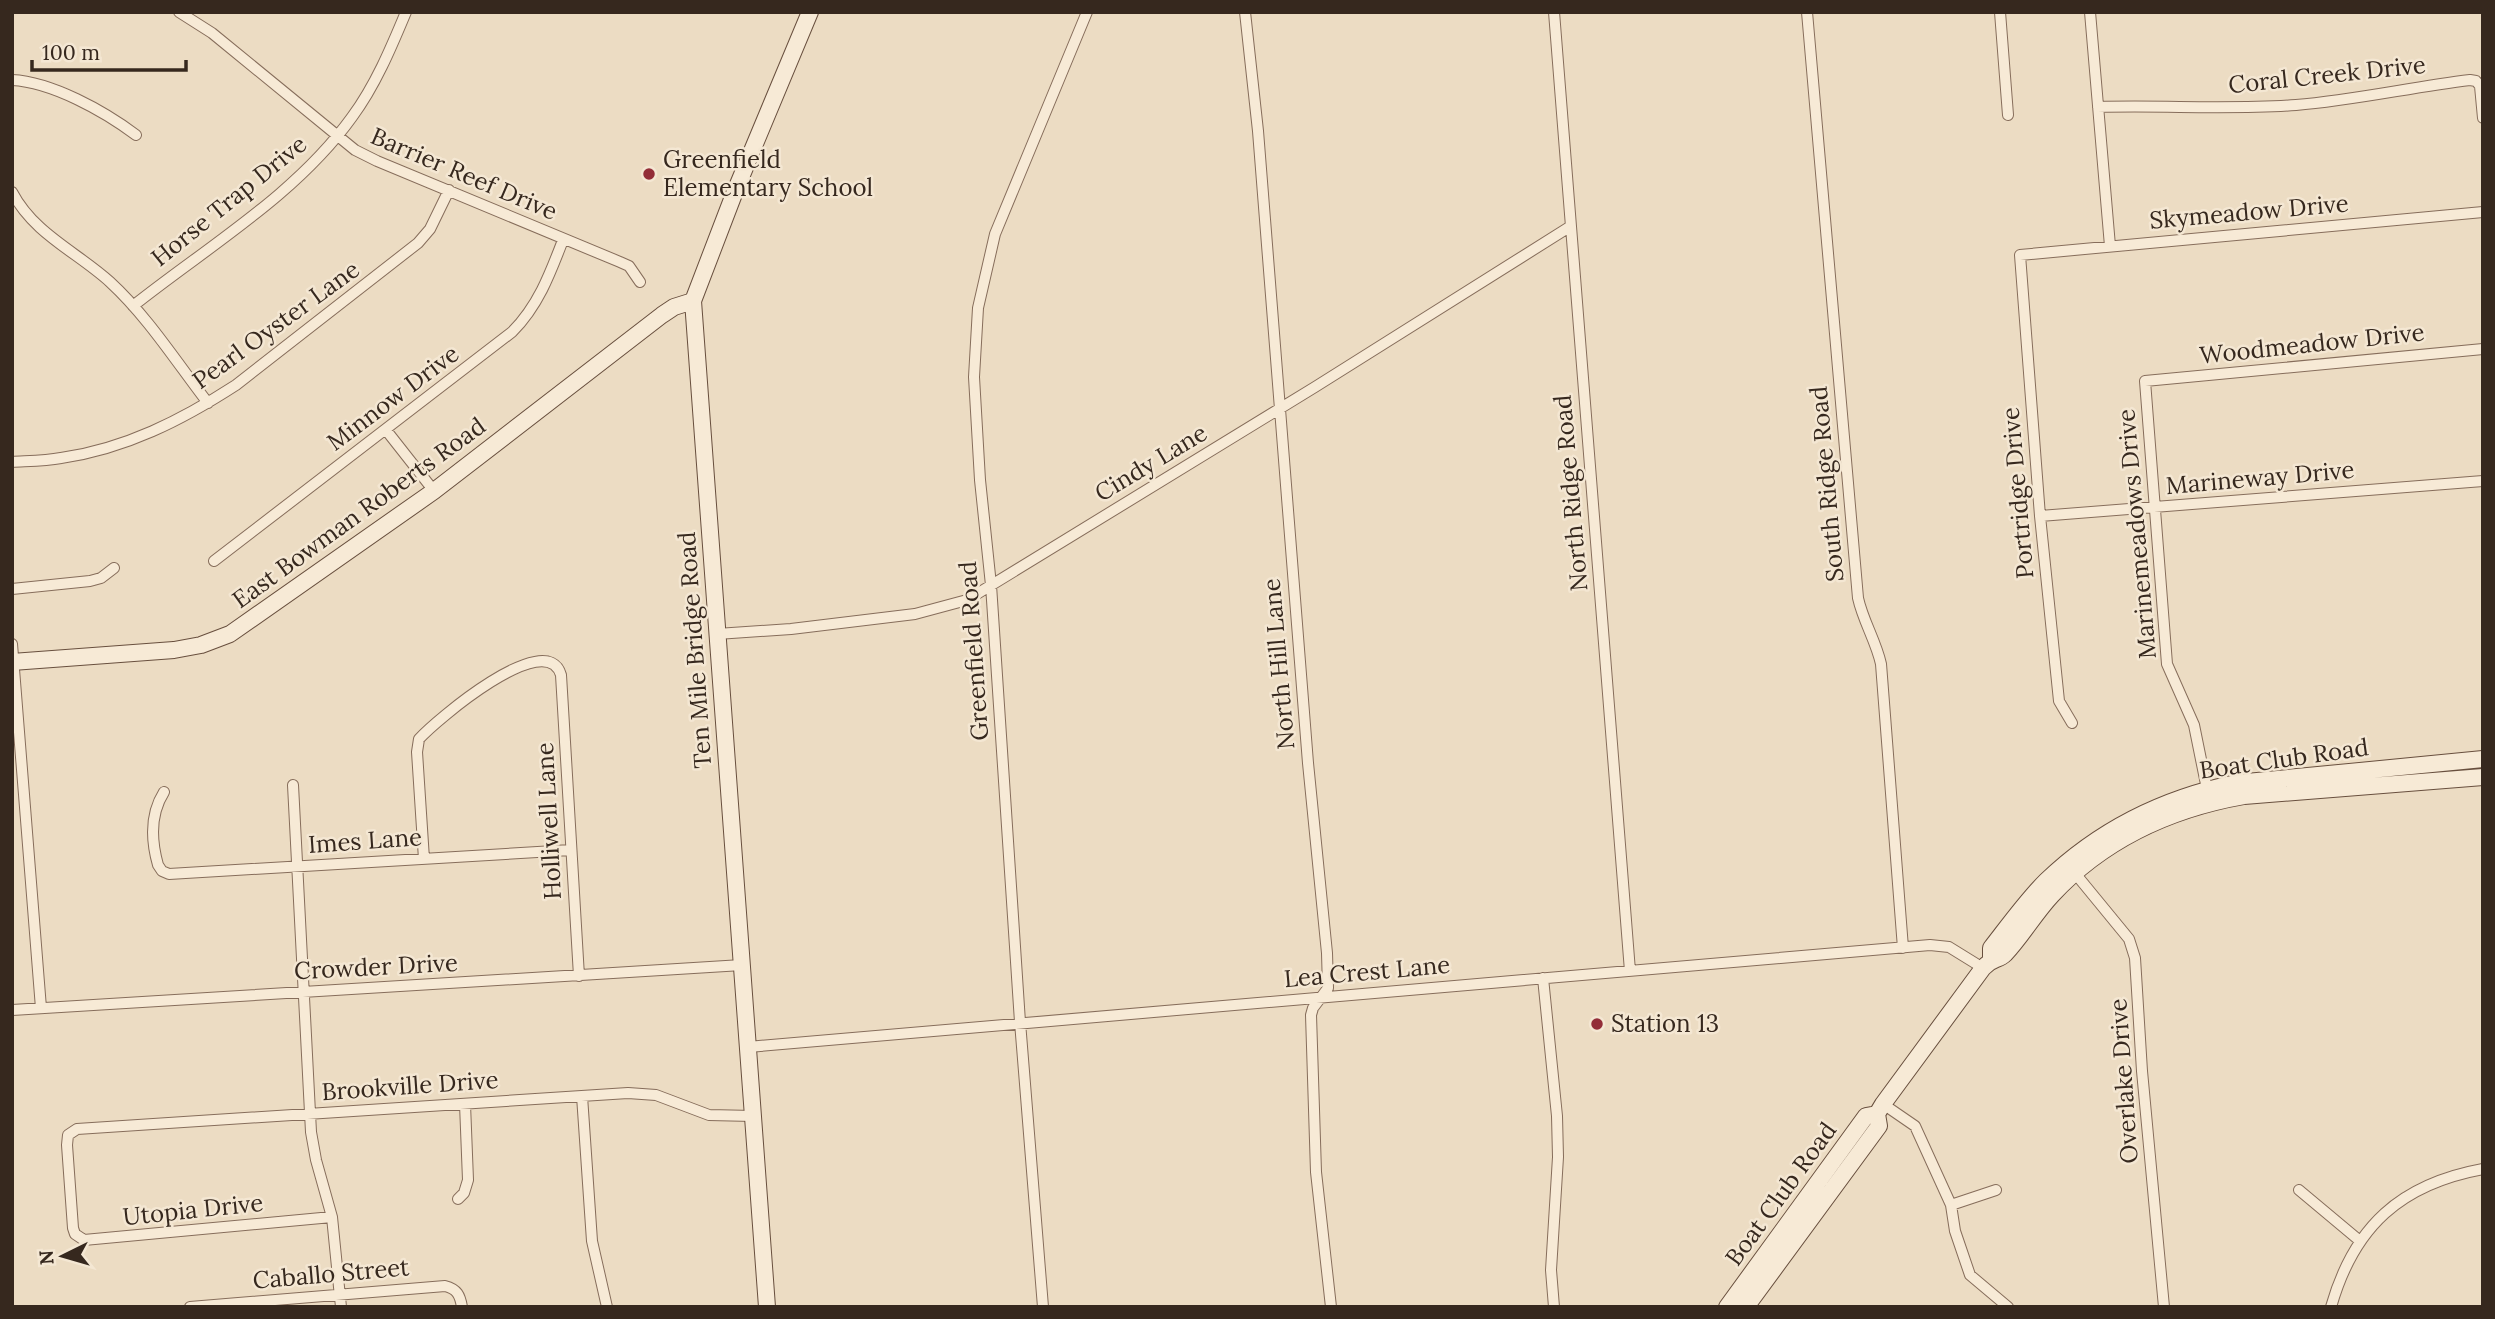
<svg xmlns="http://www.w3.org/2000/svg" width="2495" height="1319" font-family="Lora,serif">
	<rect width="100%" height="100%" fill="#ecdcc3"/>
	<g fill="none" stroke-linecap="round" stroke-linejoin="round">
		<defs>
			<path id="street" d="M179,12L212,33L355,150L377,161L620,262L629,266L640,282
				M1245,12L1258,131L1308,763L1327,953L1328,988L1313,1008L1311,1015L1316,1172L1331,1307
				M1554,12L1630,971
				M1807,12L1858,598C1863,621 1876,641 1881,664L1903,948
				M2000,12L2008,115
				M2090,12L2110,246
				M12,80C52,82 104,111 136,135
				M2098,107C2164,105 2230,110 2296,105C2355,100 2412,87 2470,80L2476,81L2480,86L2483,118
				M12,192C34,234 77,252 110,282C148,317 177,363 208,403
				M133,306C207,247 296,195 352,117C375,86 391,48 406,12
				M386,430L434,491
				M12,462C28,461 45,461 61,458C125,449 182,420 236,385L418,243L430,229L449,190
				M2040,516L2483,481
				M214,561L512,332C538,306 550,274 563,240
				M12,589L90,581L101,578L114,568
				M717,634L791,629L915,614L967,600L1315,387L1571,226
				M12,644L41,1008
				M2072,723L2059,701L2040,516L2020,255L2483,212
				M293,785L311,1132L316,1160L332,1217L341,1307
				M164,792C150,814 151,840 158,865L162,871L169,874L571,850
				M2208,794L2194,725L2167,664L2145,381L2483,349
				M424,859L417,752L419,739C435,721 547,626 561,675L579,976
				M2074,872L2129,939L2135,958L2142,1071L2164,1307
				M1543,978L1557,1116L1558,1157L1551,1270L1554,1307
				M12,1010L742,965
				M748,1047L1930,945L1949,947L1983,968
				M582,1096L592,1241L607,1307
				M1883,1104L1915,1126L1951,1205L1955,1231L1970,1275L2008,1307
				M2299,1190L2360,1241
				M458,1199L464,1193L468,1180L465,1104
				M1951,1205L1996,1190
				M332,1217L84,1240L75,1234L73,1228L67,1145L68,1135L77,1129L628,1093L656,1095L709,1115L753,1116
				M190,1307L445,1286C457,1289 460,1295 462,1307
				M1043,1307L1020,1022L991,585L980,480L974,377L978,308L995,234L1087,12
				M2331,1307C2354,1226 2401,1184 2483,1169"/>
			<path id="secondary" d="M12,662L174,650L201,645L230,634L434,491L662,315L674,307L693,301
				M1991,959V948C2009,925 2026,901 2046,881C2100,829 2163,798 2236,783L2483,759
				M767,1307L693,301L734,194L810,12
				M1727,1307L1866,1116L1877,1114
				M1746,1307L1879,1126L1877,1114L1883,1104L1983,968C1993,957 1998,961 2005,954C2022,936 2035,913 2052,895C2104,839 2170,809 2244,796L2483,777"/>
		</defs>
		<use href="#street" stroke="#866d5b" stroke-width="12"/>
		<use href="#secondary" stroke="#684f3e" stroke-width="18"/>
		<use href="#street" stroke="#f7ead6" stroke-width="10"/>
		<use href="#secondary" stroke="#f7ead6" stroke-width="16"/>
	</g>
	<g fill="#932d38" stroke="#f4e7d3" stroke-width="2.5">
		<circle cx="649" cy="174" r="7"/>
		<circle cx="1597" cy="1024" r="7"/>
	</g>
	<g text-anchor="middle" stroke-width="5" stroke-linejoin="round" paint-order="stroke">
		<g font-size="24" fill="#36281e" stroke="#f4e7d3">
			<text transform="translate(2327 75) rotate(-6)" y="8">Coral Creek Drive</text>
			<text transform="translate(464 174) rotate(23)" y="8">Barrier Reef Drive</text>
			<text transform="translate(229 201) rotate(-39)" y="8">Horse Trap Drive</text>
			<text transform="translate(2249 212) rotate(-5)" y="8">Skymeadow Drive</text>
			<text transform="translate(276 325) rotate(-36)" y="8">Pearl Oyster Lane</text>
			<text transform="translate(2312 344) rotate(-6)" y="8">Woodmeadow Drive</text>
			<text transform="translate(393 398) rotate(-37)" y="8">Minnow Drive</text>
			<text transform="translate(1151 463) rotate(-31)" y="8">Cindy Lane</text>
			<text transform="translate(2260 478) rotate(-5)" y="8">Marineway Drive</text>
			<text transform="translate(1827 484) rotate(-95)" y="8">South Ridge Road</text>
			<text transform="translate(1571 493) rotate(-95)" y="8">North Ridge Road</text>
			<text transform="translate(2018 493) rotate(-95)" y="8">Portridge Drive</text>
			<text transform="translate(359 513) rotate(-36)" y="8">East Bowman Roberts Road</text>
			<text transform="translate(2137 534) rotate(-95)" y="8">Marinemeadows Drive</text>
			<text transform="translate(695 650) rotate(-94)" y="8">Ten Mile Bridge Road</text>
			<text transform="translate(974 651) rotate(-94)" y="8">Greenfield Road</text>
			<text transform="translate(1279 664) rotate(-95)" y="8">North Hill Lane</text>
			<text transform="translate(2284 759) rotate(-8)" y="8">Boat Club Road</text>
			<text transform="translate(549 821) rotate(-93)" y="8">Holliwell Lane</text>
			<text transform="translate(365 841) rotate(-4)" y="8">Imes Lane</text>
			<text transform="translate(376 967) rotate(-3)" y="8">Crowder Drive</text>
			<text transform="translate(1367 972) rotate(-5)" y="8">Lea Crest Lane</text>
			<text transform="translate(2124 1081) rotate(-94)" y="8">Overlake Drive</text>
			<text transform="translate(410 1086) rotate(-4)" y="8">Brookville Drive</text>
			<text transform="translate(1781 1194) rotate(-54)" y="8">Boat Club Road</text>
			<text transform="translate(193 1210) rotate(-6)" y="8">Utopia Drive</text>
			<text transform="translate(331 1274) rotate(-5)" y="8">Caballo Street</text>
		</g>
		<g font-size="24" fill="#36281e" stroke="#f4e7d3" text-anchor="start">
			<text x="663" y="168">Greenfield<tspan x="663" dy="28">Elementary School</tspan></text>
			<text x="1611" y="1032">Station 13</text>
		</g>
	</g>
	<rect width="2495" height="1319" fill="none" stroke="#36281e" stroke-width="28"/>
	<g transform="translate(63 1256) rotate(265)" stroke="#f4e7d3" stroke-width="5" paint-order="stroke">
	<path d="M0-5L12 26L0 18L-12 26Z" fill="#36281e"/>
	<text y="-10" font-size="19" font-weight="bold" text-anchor="middle" fill="#36281e">N</text>
	</g>
	<path d="M32 60v10h154v-10" fill="none" stroke="#36281e" stroke-width="3.5"/>
	<text x="42" y="60" font-size="21" fill="#36281e" stroke="#f4e7d3" stroke-width="5" paint-order="stroke">100 m</text>
</svg>
